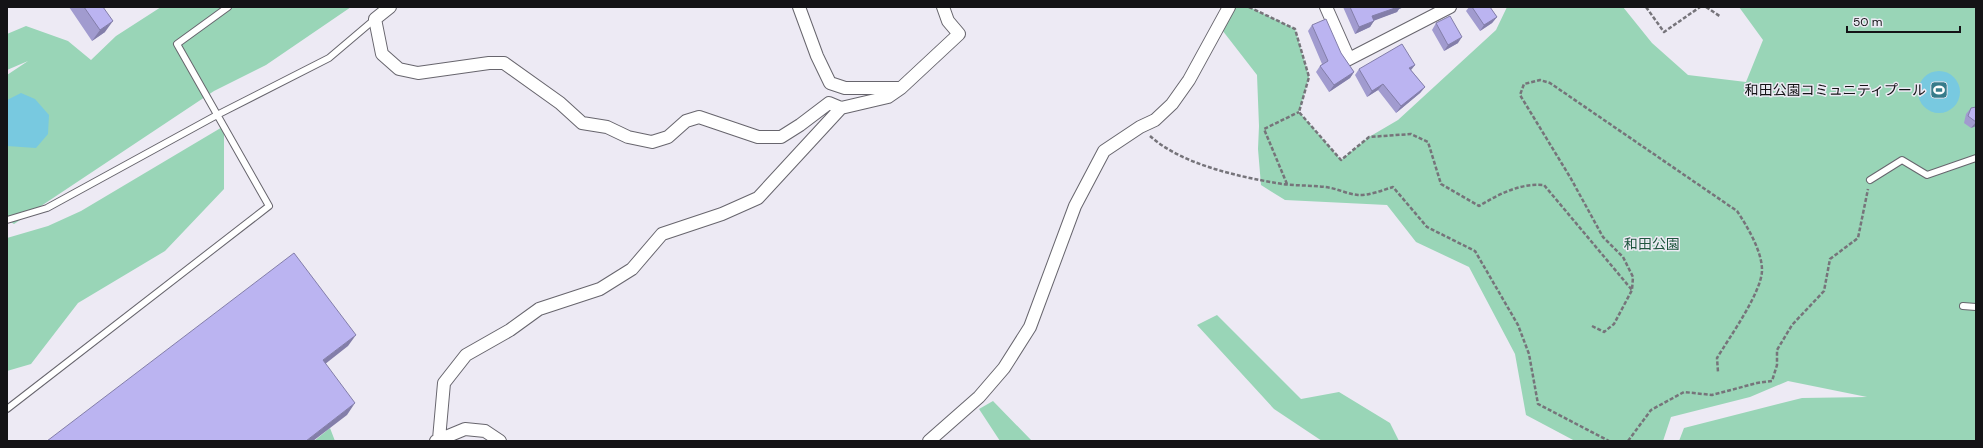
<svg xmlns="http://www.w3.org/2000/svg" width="1983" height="448" font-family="'DM Sans','Noto Sans JP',sans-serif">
	<rect width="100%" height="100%" fill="#edeaf4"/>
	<path fill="#99d5b7" d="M161,7H351L266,65L214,91L14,224L7,220V75L28,61L7,70V34L26,26L68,41L91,60L116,36Z
		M1229,7H1249L1295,29L1309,77L1299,112L1341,160L1369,137L1398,120L1496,30L1507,7H1623L1652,43L1688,75L1746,82L1763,40L1739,7H1976V441H1679L1684,428L1802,398L1867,397L1788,381L1750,397L1671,417L1663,441H1575L1526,415L1515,354L1469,267L1416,242L1387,205L1285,200L1261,185L1258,149L1259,126L1257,75L1219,26Z
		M224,126V189L165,251L78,303L31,364L7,371V238L48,226L81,211Z
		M1217,315L1301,399L1339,392L1390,423L1399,441H1322L1274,409L1197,325Z
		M993,401L1032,441H1000L979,409Z
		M330,428L335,441H314Z"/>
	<path fill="#78c9e0" d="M1918 92a21 21 0 1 1 42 0a21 21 0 1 1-42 0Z
		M21,93L35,99L49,115L48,134L36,148L7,146V100Z"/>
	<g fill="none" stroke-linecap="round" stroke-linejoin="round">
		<defs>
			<path id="lane" d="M1870,180L1902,160L1927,175L1976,158
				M7,220L47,208L217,115L329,58L375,19
				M1963,306L1976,307
				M7,409L269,206L177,44L228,7"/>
			<path id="street" d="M390,7L375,19L382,54L399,69L418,73L489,63H504L560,103L582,123L607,127L628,137L652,142L668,137L686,121L699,117L758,137H781L800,125L829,103L841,108L888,97L901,88L959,34L948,21L943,7
				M799,7L817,56L830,83L845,88H901
				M1326,7L1349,59L1450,7
				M439,439L444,383L466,355L510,330L539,309L600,289L632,269L662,234L722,214L758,198L841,108
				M436,441L465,429L485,431L500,441
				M929,441L979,397L1004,368L1030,327L1075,206L1104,151L1140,127L1155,120L1172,104L1189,80L1229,7"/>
		</defs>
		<use href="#lane" stroke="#67656d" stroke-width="8"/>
		<use href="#street" stroke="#67656d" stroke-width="14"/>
		<path stroke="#76747a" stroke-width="2.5" stroke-dasharray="4 2" stroke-linecap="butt" d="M1249,7L1295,29L1309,77L1299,112L1341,160L1369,137L1411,134L1428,142L1441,184L1479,206C1499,194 1520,183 1544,185L1632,290L1633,277L1623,257L1603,237L1570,177L1520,95L1524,84L1540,80L1550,83L1737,211C1747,226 1762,251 1762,270C1762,292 1729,338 1717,358L1718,372
			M1646,7L1664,32L1700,7
			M1706,7L1721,17
			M1150,136C1181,164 1236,176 1276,183C1292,186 1309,185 1325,187C1336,188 1347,194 1358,195C1368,196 1383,190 1393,187L1427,227L1475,251L1518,325L1529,354L1538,404L1609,441
			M1287,184L1264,129L1299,112
			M1592,326L1604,332L1614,324L1632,290
			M1628,441L1651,410L1684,392L1712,395L1757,383L1772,381L1777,365V350L1792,325L1824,291L1830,259L1858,238L1868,189"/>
		<use href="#lane" stroke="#fff" stroke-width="6"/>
		<use href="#street" stroke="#fff" stroke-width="12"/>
	</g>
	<path fill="#a19bcf" d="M69,7H103L105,32L92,41Z
		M1343,7H1404L1399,9L1397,12L1374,20L1370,27L1355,34Z
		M1469,7H1490L1497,17L1492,23L1480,31L1466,11Z
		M1436,23L1458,43L1444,51L1432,30Z
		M1312,25L1341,53L1354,72L1350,78L1329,92L1316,72L1320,66L1322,64L1308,31Z
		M1415,65L1411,70L1425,87L1420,93L1396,113L1378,90L1367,97L1355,75L1359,69Z
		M1976,101V126L1971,128L1964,123L1966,114L1971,108L1975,107Z"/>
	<path fill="#837ea9" d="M1398,7H1404L1399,9L1397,12L1368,23L1372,16Z
		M1497,17L1492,23L1480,31L1484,25Z
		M113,21L105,32L92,41L100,30Z
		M1374,21L1370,27L1355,34L1359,27Z
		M1462,37L1458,43L1444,51L1448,45Z
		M1415,65L1410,71L1409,68Z
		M1354,72L1350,78L1329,92L1334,85Z
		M1383,84L1378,90L1367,97L1372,91Z
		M1425,87L1420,93L1396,113L1401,106Z
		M1976,122V126L1971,128Z
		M356,335L348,346L315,372L323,360Z
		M355,403L347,415L313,441H306Z"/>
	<path fill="#bbb4f1" stroke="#837ea9" d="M84,7H103L113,21L100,30Z
		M1350,7H1398L1372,16L1374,21L1359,27Z
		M1472,7H1490L1497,17L1484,25Z
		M1450,16L1462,37L1448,45L1436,23Z
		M1326,19L1341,53L1354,72L1334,85L1320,66L1328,61L1312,25Z
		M1402,44L1415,65L1409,68L1425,87L1401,106L1383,84L1372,91L1359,69Z
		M1976,107V122L1968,116L1971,108Z
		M294,253L356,335L323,360L355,403L306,441H47Z"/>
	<defs>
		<symbol id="stadium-square" viewBox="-11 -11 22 22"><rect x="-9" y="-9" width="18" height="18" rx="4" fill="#377b8a" stroke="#edeaf4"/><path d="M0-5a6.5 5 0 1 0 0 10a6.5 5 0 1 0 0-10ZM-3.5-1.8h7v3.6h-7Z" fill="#fff"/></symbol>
	</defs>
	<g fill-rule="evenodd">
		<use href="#stadium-square" x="1929" y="80" width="20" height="20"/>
	</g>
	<g text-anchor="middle" stroke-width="3" stroke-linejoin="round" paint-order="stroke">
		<g font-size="14" fill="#141316" stroke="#edeaf4" text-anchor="end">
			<text x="1926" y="95">和田公園コミュニティプール</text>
		</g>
		<g font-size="14" fill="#1f553e" stroke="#edeaf4">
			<text x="1652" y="249">和田公園</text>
		</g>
	</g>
	<rect width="1983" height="448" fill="none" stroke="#141316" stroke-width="16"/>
	<path d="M1847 26v6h113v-6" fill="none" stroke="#141316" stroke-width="2"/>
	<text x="1853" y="26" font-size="12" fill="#141316" stroke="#edeaf4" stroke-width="3" paint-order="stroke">50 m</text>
</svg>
